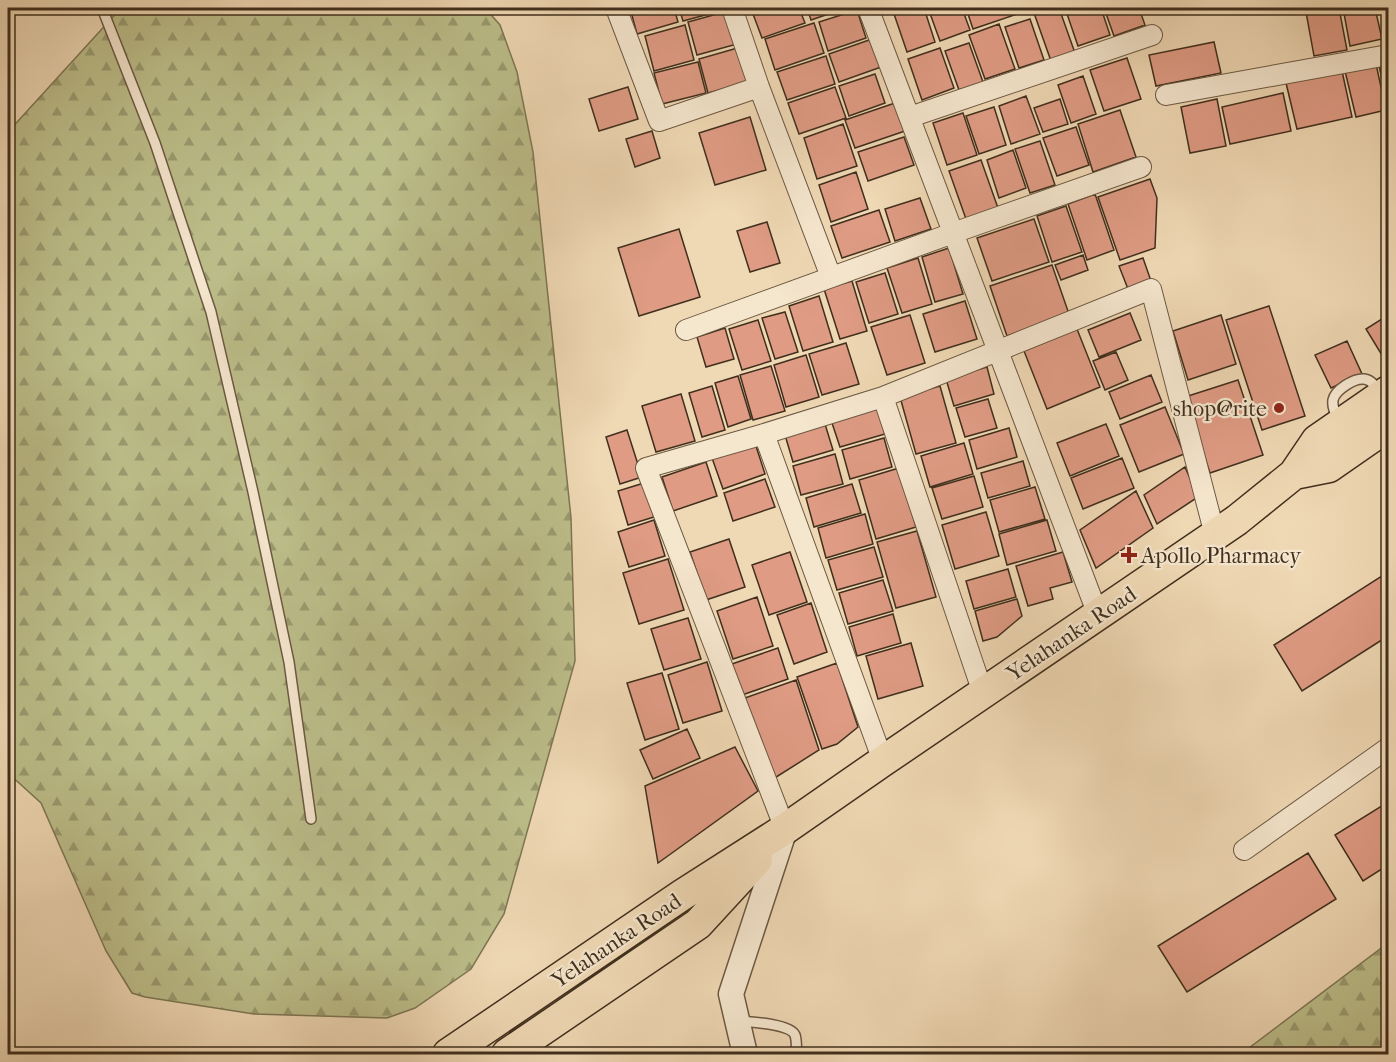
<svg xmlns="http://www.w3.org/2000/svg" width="1396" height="1062" font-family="'IM FELL French Canon',serif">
	<defs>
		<pattern id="forest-firs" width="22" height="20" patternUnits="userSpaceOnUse" patternTransform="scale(1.5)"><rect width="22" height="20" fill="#bcbe8a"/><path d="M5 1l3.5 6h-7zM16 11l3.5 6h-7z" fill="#9a9b70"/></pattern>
	</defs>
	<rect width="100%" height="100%" fill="#efd8b4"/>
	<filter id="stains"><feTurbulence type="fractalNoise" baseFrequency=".00333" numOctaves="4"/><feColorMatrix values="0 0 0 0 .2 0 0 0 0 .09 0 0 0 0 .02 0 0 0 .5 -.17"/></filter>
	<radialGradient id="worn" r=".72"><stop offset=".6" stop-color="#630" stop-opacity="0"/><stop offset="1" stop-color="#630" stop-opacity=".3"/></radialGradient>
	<path fill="url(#forest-firs)" stroke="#7e7654" stroke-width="1.5" d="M121,8H485L500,25L517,72L533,152L571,518L575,661L504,914L471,969L415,1008L387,1018L254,1014L145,997L132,993L106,951L41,803L8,773V132Z
		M1388,943V1054H1241Z"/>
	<path fill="#df9b84" stroke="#402f1d" stroke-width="1.5" d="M630,8H674L678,22L637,34Z
		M679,8H724V10L683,21Z
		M771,8H799L805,23L762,38L753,14Z
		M807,8H846L811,20Z
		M904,8H924L935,42L907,52L893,11Z
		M928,8H962L970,30L940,41Z
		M966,8H1025L1026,11L973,29Z
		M1051,8H1059L1075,53L1051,61L1034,13Z
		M1065,8H1101L1110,35L1078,46Z
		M1104,8H1139L1145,25L1114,36Z
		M1328,8H1339L1347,50L1314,56L1306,12Z
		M1343,8H1375L1382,39L1350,46Z
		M857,10L866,38L828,51L819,22Z
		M728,11L737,44L697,55L688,22Z
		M1030,19L1044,60L1019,68L1005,27Z
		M814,23L824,53L775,70L765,39Z
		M999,24L1015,69L985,79L969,35Z
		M685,25L694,60L654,71L645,36Z
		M872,39L881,67L839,82L829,54Z
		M1214,42L1221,73L1156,86L1149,55Z
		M969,43L983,82L959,90L945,51Z
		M741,47L750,82L708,93L699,59Z
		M940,48L954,88L922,100L908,59Z
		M826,56L835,84L787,100L777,72Z
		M1127,58L1141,99L1104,111L1090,70Z
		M1388,59V107L1378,61Z
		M698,62L706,93L662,104L654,73Z
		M1376,64L1386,110L1356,117L1345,71Z
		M1342,71L1352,117L1297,129L1286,83Z
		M875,74L885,103L849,116L839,86Z
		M1083,76L1096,114L1071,123L1058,85Z
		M628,87L638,119L599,131L589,99Z
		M835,87L846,118L799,134L788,103Z
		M1283,93L1291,131L1230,144L1222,107Z
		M1026,96L1040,134L1011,144L999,106Z
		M1060,99L1068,124L1043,132L1034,108Z
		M1217,99L1226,146L1190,153L1181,107Z
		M895,103L905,131L855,148L845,120Z
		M994,107L1006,145L979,154L966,116Z
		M1120,110L1136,157L1093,172L1078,124Z
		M963,113L977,155L947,165L933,123Z
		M750,117L766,170L715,185L699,133Z
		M843,124L857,166L817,179L804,138Z
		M1076,127L1089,165L1057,176L1043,138Z
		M652,131L660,158L635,167L626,139Z
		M904,137L914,165L868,181L858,152Z
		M1040,141L1055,185L1030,193L1015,149Z
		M1013,150L1026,188L999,198L987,160Z
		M981,160L998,208L966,219L949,171Z
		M856,172L868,209L831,222L819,185Z
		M1150,179L1157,198L1155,248L1120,260L1098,197Z
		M1095,194L1114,250L1087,260L1068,204Z
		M920,198L931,229L895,241L885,209Z
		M1066,206L1082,252L1052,262L1037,216Z
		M879,210L890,242L842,258L831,226Z
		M1034,219L1049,262L992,281L977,238Z
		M767,222L780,263L750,272L737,231Z
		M679,229L700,297L639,316L618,248Z
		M949,248L963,294L935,302L922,257Z
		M1083,255L1088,270L1061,280L1055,265Z
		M918,258L932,304L902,313L887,268Z
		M1143,258L1151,281L1128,289L1119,266Z
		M1052,265L1069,314L1007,336L990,286Z
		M885,273L898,314L869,323L856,282Z
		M852,281L867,331L840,339L824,289Z
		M819,296L833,342L803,351L789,306Z
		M965,301L977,339L935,352L923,314Z
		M1269,306L1305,416L1262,430L1226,320Z
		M785,312L798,352L775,359L762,318Z
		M1130,313L1141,340L1099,357L1088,330Z
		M910,315L925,363L887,375L871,327Z
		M1221,315L1236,364L1188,380L1173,331Z
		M1388,315V365L1366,329Z
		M758,320L771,361L742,370L729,329Z
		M725,328L734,359L706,367L697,337Z
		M1077,329L1100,387L1047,409L1024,351Z
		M1347,341L1362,374L1331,388L1315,355Z
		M846,343L859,384L822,395L809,354Z
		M1116,352L1128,380L1105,390L1093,361Z
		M806,355L819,397L786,407L774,365Z
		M771,366L785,411L753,420L740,375Z
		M987,367L994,394L954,406L946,379Z
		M1151,375L1162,402L1120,419L1109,392Z
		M738,376L751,419L728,427L715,383Z
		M1238,380L1263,455L1210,473L1185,397Z
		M712,386L725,430L702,437L689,393Z
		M940,386L956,443L916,454L900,397Z
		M681,394L695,441L656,452L642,406Z
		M988,399L997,428L965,437L956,408Z
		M877,406L885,434L840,447L831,420Z
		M1165,407L1184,454L1139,472L1120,425Z
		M825,424L833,450L793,462L785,435Z
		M1106,424L1119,456L1070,476L1057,443Z
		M1009,428L1017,457L977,469L969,440Z
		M627,430L642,477L620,484L606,437Z
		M884,438L892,467L850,479L842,450Z
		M755,443L765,474L723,489L712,458Z
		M964,443L973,474L930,487L921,456Z
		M835,454L843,484L801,495L793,466Z
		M1122,458L1134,488L1083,509L1071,478Z
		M1023,461L1030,486L988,498L981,473Z
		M706,462L717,496L673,511L662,477Z
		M1185,467L1198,497L1157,524L1144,495Z
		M899,468L916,527L876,539L859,480Z
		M974,476L983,507L942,519L932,488Z
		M765,479L775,507L733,521L724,493Z
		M644,483L654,517L628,525L618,491Z
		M852,484L861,513L814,527L806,498Z
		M1035,487L1045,519L999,532L990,500Z
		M1136,491L1153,528L1096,568L1080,530Z
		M986,512L999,556L955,569L942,525Z
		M865,514L873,544L826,558L818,528Z
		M654,520L665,556L629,567L618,532Z
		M1047,520L1056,551L1007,565L999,534Z
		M917,531L936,597L896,608L877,542Z
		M729,539L745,587L706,600L690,552Z
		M874,547L883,577L837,590L828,560Z
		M790,552L807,602L769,615L752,565Z
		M1063,552L1072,582L1050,588L1053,599L1028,606L1016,566Z
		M668,559L684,610L639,624L623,573Z
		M1008,569L1016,597L974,609L966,581Z
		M1388,572V636L1302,691L1274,645Z
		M883,580L893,611L848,624L839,593Z
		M757,597L773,646L733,659L717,611Z
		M1017,599L1022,616L997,637L983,641L975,611Z
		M811,603L827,652L794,664L777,615Z
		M893,614L901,643L857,656L849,627Z
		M688,618L701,659L664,670L651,629Z
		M911,643L923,686L878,699L866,656Z
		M778,648L788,679L742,695L732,664Z
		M707,662L722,711L683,723L668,675Z
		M837,663L858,727L837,744L822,749L797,677Z
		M662,673L679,729L645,740L627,683Z
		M796,680L819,750L773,779L745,698Z
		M687,729L700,758L653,779L640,750Z
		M735,747L758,791L658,863L645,786Z
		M1388,802V865L1363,881L1335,835Z
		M1308,853L1336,899L1187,992L1158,946Z"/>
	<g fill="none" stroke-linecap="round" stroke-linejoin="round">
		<defs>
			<path id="service" d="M102,8L155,143L211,312L253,492L289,662L311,819
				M1338,419C1335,413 1332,407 1333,400C1335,390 1354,378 1364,379C1372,380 1375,386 1378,392
				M739,1021C752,1022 790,1024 795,1035C797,1041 796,1048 797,1054"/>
			<path id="minor" d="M616,8L659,121L759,87
				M732,8L759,87L831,277
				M868,8L1098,615
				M1166,95L1388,55
				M910,117L1152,35
				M686,330L953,233L1141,167
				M764,434L646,468L785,829
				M983,693L883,397L1151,289L1215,535
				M883,761L764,434L883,397
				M1244,850L1388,748"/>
			<path id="tertiary" d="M745,1054L731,994L785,829"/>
			<path id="primary" d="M1294,474L1317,440L1388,391
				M448,1054L682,895L785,829L883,761L1237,520L1294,474L1329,467L1388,426
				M507,1054L698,924L757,860"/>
		</defs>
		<use href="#service" stroke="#6c5943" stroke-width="12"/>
		<use href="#minor" stroke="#6c5943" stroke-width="22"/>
		<use href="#tertiary" stroke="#6c5943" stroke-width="27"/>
		<use href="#primary" stroke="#402f1d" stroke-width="33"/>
		<use href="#service" stroke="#f5e6ce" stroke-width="9"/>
		<use href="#minor" stroke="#f5e6ce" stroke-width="20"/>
		<use href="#tertiary" stroke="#f5e6ce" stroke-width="24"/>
		<use href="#primary" stroke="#efd8b4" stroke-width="30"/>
	</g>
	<g fill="#8f2418" stroke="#f5e6ce" stroke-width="2">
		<circle cx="1279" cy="408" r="6"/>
		<path d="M1126 546h6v6h6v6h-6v6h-6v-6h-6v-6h6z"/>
	</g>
	<g text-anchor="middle" stroke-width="4.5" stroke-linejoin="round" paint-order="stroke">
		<g font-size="22" fill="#402f1d" stroke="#f5e6ce" text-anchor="end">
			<text x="1267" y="416">shop@rite</text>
			<text x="1141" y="563" text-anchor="start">Apollo Pharmacy</text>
		</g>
		<g font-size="22" fill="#402f1d" stroke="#f5e6ce">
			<text transform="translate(1071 633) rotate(-34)" y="8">Yelahanka Road</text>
			<text transform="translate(616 940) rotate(-34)" y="8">Yelahanka Road</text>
		</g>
	</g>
	<rect width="1396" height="1062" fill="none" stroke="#efd8b4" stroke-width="30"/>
	<rect x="9" y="9" width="1378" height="1044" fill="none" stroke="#402f1d" stroke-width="3"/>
	<rect x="15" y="15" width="1366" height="1032" fill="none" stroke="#402f1d" stroke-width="1.5"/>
	<rect width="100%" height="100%" filter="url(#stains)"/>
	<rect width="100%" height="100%" fill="url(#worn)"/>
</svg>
